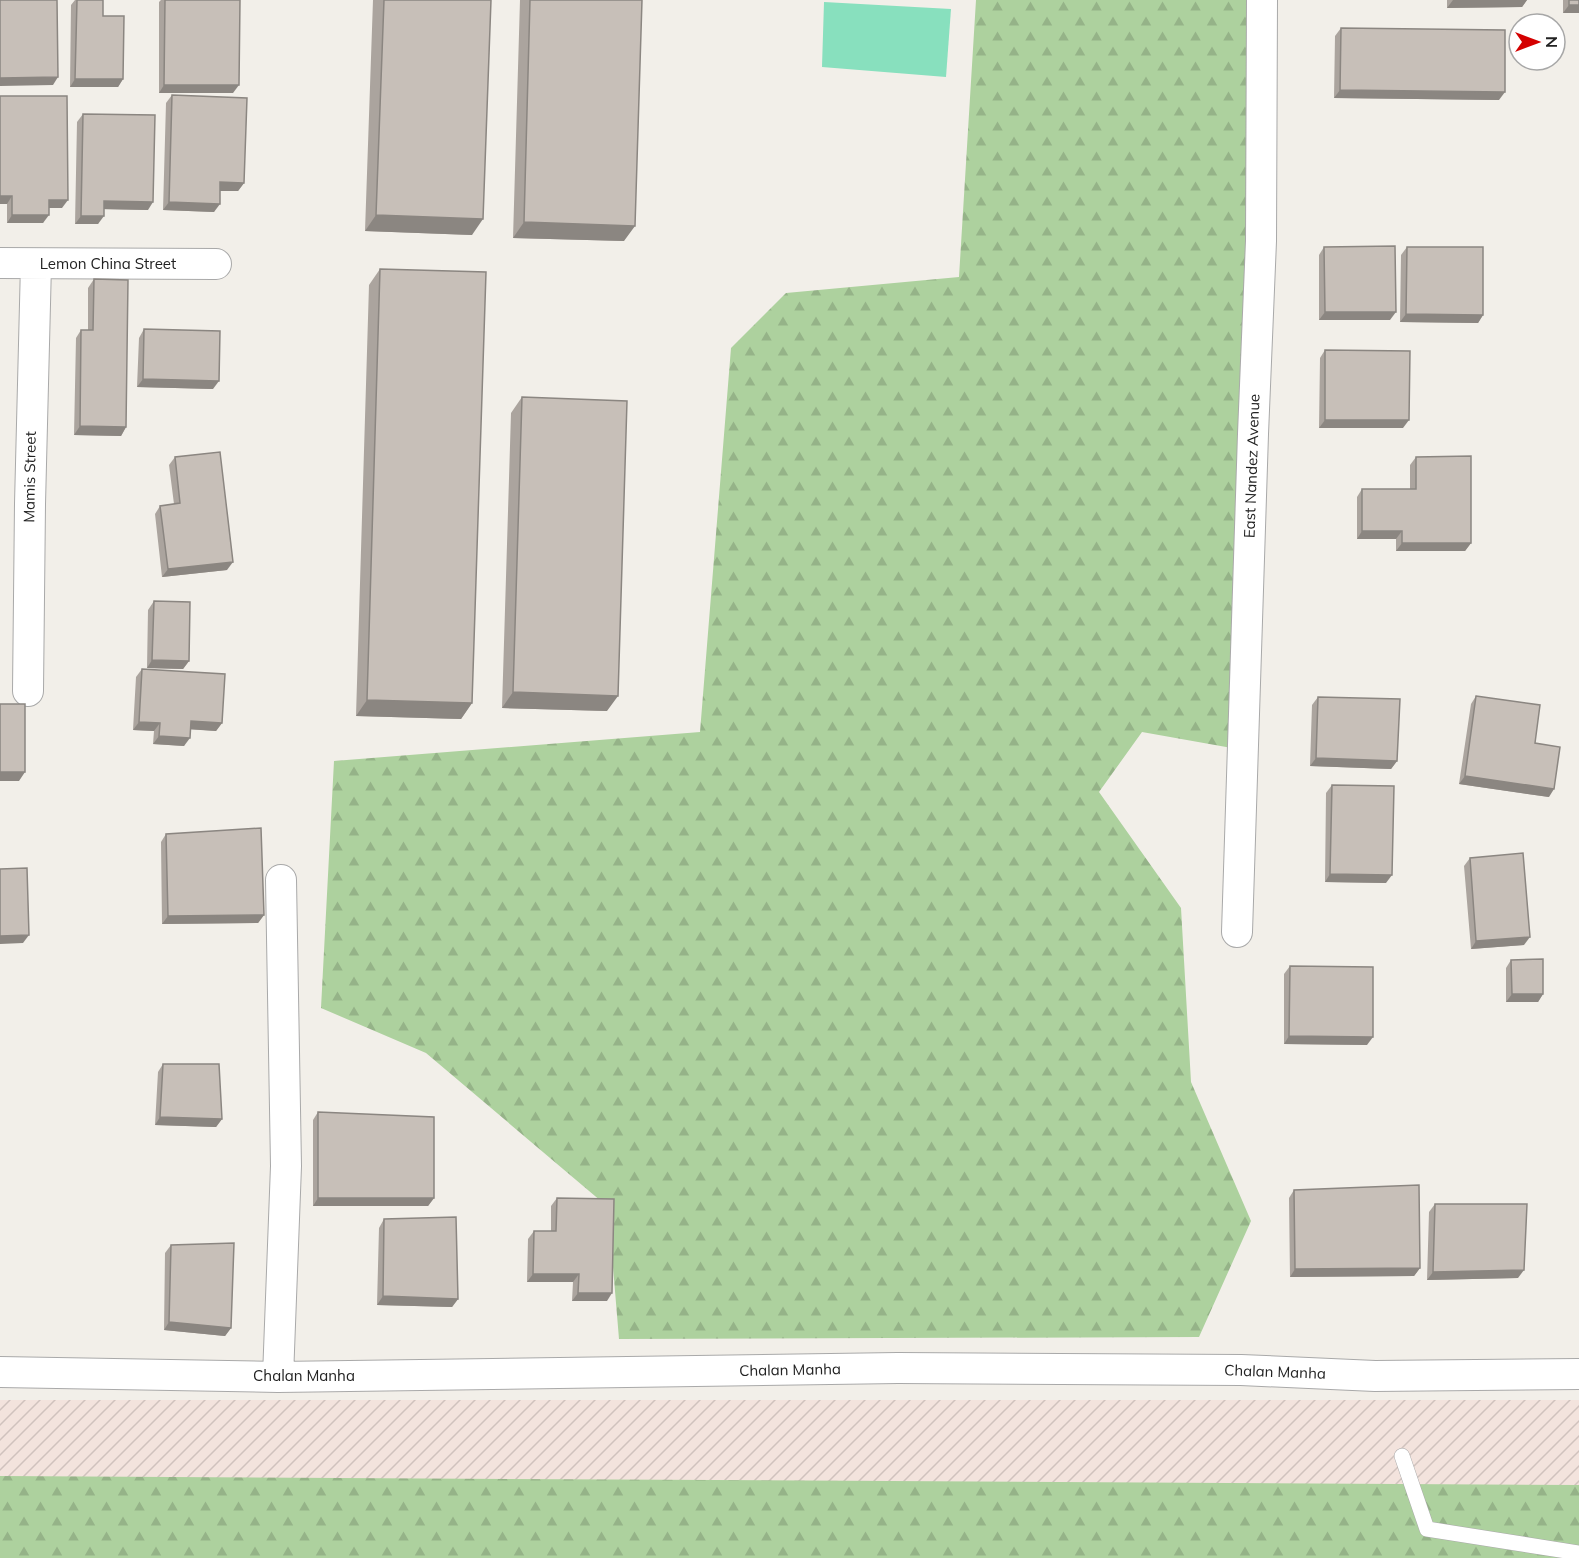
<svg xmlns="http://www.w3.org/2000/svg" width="1579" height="1558" font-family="Mulish,sans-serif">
	<defs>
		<pattern id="military-furrows" width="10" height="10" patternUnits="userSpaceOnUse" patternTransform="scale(1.5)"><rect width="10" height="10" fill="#f3e3dd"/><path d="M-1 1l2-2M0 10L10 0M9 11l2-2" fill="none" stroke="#d0c2bd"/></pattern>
		<pattern id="forest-firs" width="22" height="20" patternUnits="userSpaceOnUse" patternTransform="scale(1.5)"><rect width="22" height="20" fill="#add19e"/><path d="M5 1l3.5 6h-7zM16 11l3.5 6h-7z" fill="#95b388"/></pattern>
	</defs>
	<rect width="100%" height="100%" fill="#f2efe9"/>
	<path fill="url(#military-furrows)" d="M0,1400H1579V1558H0Z"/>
	<path fill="url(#forest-firs)" d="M976,0H1259L1243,750L1142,732L1099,792L1181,908L1191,1082L1251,1221L1199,1337L619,1339L608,1207L426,1053L321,1008L334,761L700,732L731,348L786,293L959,277Z
		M0,1476L1579,1485V1558H0Z"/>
	<path fill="#88e0be" d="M824,2L951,9L946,77L822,67Z"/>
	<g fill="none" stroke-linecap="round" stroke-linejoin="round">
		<defs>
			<path id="service" d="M1402,1456L1427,1529L1579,1553"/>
			<path id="minor" d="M0,263L216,264
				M28,691L30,504L36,264
				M1237,932L1253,434L1261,241L1262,0
				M0,1372L278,1377L898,1368L1241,1370L1375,1376L1579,1374
				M278,1377L286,1166L281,880"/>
		</defs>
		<use href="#service" stroke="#a9a9a9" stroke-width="16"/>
		<use href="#minor" stroke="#a9a9a9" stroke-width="32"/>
		<use href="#service" stroke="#fff" stroke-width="15"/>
		<use href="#minor" stroke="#fff" stroke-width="30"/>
	</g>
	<path fill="#aba49e" d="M75,0H103V16L123,79L118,87H70L71,5Z
		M161,0H240L233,93H159V2Z
		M373,0H491L472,235L365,231Z
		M520,0H642L624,241L513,238Z
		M1447,0H1527L1522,7L1447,8Z
		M1563,0H1579V13H1563Z
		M1341,28L1499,100L1334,98L1335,36Z
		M172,95L244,183L238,191H220L214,212L163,210L166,103Z
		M0,96L62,208H49L43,223H7V204H0Z
		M83,114L148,210L104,209L98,224H75L77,122Z
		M1324,247L1390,320H1319V255Z
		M1407,247L1483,315L1478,323L1400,322L1401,255Z
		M380,269L472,703L461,719L356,716L369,285Z
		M94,279L126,427L121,436L74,435L76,338L81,330H88V288Z
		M144,329L213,389L137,387L139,338Z
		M1325,350L1403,428H1319L1320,358Z
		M522,397L607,711L502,708L511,413Z
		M175,457L227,570L162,577L155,514L160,506L174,504L169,465Z
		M1416,457L1471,543L1465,551H1396V539H1357V497L1362,489H1410V465Z
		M154,601L189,661L183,669L147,668L148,610Z
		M142,669L222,723L216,731L190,729L184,746L153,744L154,731L133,730L136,677Z
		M1476,696L1549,797L1459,784L1471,704Z
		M1318,697L1397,761L1391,769L1310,766L1312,705Z
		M1332,785L1386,883L1325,882L1326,793Z
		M166,834L264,915L258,923L162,924L161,842Z
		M1470,858L1524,945L1471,949L1464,866Z
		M1511,960L1543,994L1538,1002H1506V968Z
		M1290,966L1367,1045L1284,1044V974Z
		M163,1064L222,1119L216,1127L155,1125L158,1072Z
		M318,1112L434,1198L428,1206H313V1120Z
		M1294,1190L1420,1268L1414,1276L1290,1277L1289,1198Z
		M557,1198L607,1301H572L573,1282H527L528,1239L534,1231H551V1206Z
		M1435,1204L1518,1278L1427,1280L1429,1212Z
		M384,1219L458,1299L452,1307L377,1305L379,1228Z
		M171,1245L231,1328L225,1336L164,1330L165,1253Z"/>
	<path fill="#8b8681" d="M1453,0H1527L1522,7L1447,8Z
		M1569,5H1579V13H1563Z
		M58,77L53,85L0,86V78Z
		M75,79H123L118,87H70Z
		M164,85H239L233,93H159Z
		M1340,90L1505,92L1499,100L1334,98Z
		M220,182L244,183L238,191H214Z
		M0,196H12L7,204H0Z
		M49,200H68L62,208H43Z
		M104,201L153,202L148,210L98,209Z
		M169,202L220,204L214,212L163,210Z
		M12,215H49L43,223H7Z
		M376,215L483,219L472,235L365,231Z
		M81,216H104L98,224H75Z
		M524,222L635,226L624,241L513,238Z
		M1325,312H1396L1390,320H1319Z
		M1406,314L1483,315L1478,323L1400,322Z
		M143,379L219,381L213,389L137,387Z
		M1325,420H1409L1403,428H1319Z
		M80,426L126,427L121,436L74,435Z
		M1362,531H1402L1396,539H1357Z
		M1402,543H1471L1465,551H1396Z
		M233,562L227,570L162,577L168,569Z
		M152,660L189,661L183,669L147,668Z
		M513,692L618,696L607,711L502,708Z
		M367,700L472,703L461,719L356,716Z
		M191,721L222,723L216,731L185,729Z
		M139,722L160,723L154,731L133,730Z
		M159,736L190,738L184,746L153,744Z
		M1316,758L1397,761L1391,769L1310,766Z
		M0,772H25L19,781H0Z
		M1465,776L1554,789L1549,797L1459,784Z
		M1330,874L1392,875L1386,883L1325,882Z
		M264,915L258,923L162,924L168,916Z
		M29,935L23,943L0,944V936Z
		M1530,937L1524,945L1471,949L1476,941Z
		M1512,994H1543L1538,1002H1506Z
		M1289,1036L1373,1037L1367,1045L1284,1044Z
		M160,1117L222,1119L216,1127L155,1125Z
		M318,1198H434L428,1206H313Z
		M1420,1268L1414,1276L1290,1277L1295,1269Z
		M1524,1270L1518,1278L1427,1280L1433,1272Z
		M533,1274H579L573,1282H527Z
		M578,1293H612L607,1301H572Z
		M383,1296L458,1299L452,1307L377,1305Z
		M169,1322L231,1328L225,1336L164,1330Z"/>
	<path fill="#c7bfb8" stroke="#8b8681" stroke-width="1.5" d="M0,0H57L58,77L0,78Z
		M77,0H103V16H124L123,79H75Z
		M165,0H240L239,85H164Z
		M384,0H491L483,219L376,215Z
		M530,0H642L635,226L524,222Z
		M1569,0H1579V5H1569Z
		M1341,28L1505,30V92L1340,90Z
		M172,95L247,98L244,183L220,182V204L169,202Z
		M0,96H67L68,200H49V215H12V196H0Z
		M83,114L155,115L153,202L104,201V216H81Z
		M1395,246L1396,312H1325L1324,247Z
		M1407,247H1483V315L1406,314Z
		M380,269L486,272L472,703L367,700Z
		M94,279L128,280L126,427L80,426L81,330H93Z
		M144,329L220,331L219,381L143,379Z
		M1325,350L1410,351L1409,420H1325Z
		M522,397L627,401L618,696L513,692Z
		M220,452L233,562L168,569L160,506L180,503L175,457Z
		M1471,456V543H1402V531H1362V489H1416V457Z
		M154,601L190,602L189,661L152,660Z
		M142,669L225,674L222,723L191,721L190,738L159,736L160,723L139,722Z
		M1476,696L1540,705L1535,743L1560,747L1554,789L1465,776Z
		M1318,697L1400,699L1397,761L1316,758Z
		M0,704H25V772H0Z
		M1332,785L1394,786L1392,875L1330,874Z
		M261,828L264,915L168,916L166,834Z
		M1523,853L1530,937L1476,941L1470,858Z
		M27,868L29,935L0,936V869Z
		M1543,959V994H1512L1511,960Z
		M1290,966L1373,967V1037L1289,1036Z
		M163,1064H219L222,1119L160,1117Z
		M318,1112L434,1117V1198H318Z
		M1419,1185L1420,1268L1295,1269L1294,1190Z
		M557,1198L614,1199L612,1293H578L579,1274H533L534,1231H556Z
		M1435,1204H1527L1524,1270L1433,1272Z
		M456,1217L458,1299L383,1296L384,1219Z
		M234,1243L231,1328L169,1322L171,1245Z"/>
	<g text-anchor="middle" stroke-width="4.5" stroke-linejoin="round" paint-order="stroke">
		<g font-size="15" fill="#222" stroke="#fff">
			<text x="108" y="269">Lemon China Street</text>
			<text transform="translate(1252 466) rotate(-88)" y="5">East Nandez Avenue</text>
			<text transform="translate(30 477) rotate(-89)" y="5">Mamis Street</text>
			<text transform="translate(790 1370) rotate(-1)" y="5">Chalan Manha</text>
			<text transform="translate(1275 1372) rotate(2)" y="5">Chalan Manha</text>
			<text x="304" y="1381">Chalan Manha</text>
		</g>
	</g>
	<g transform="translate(1537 42) rotate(90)"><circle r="28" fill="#ffffff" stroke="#a7a7a7" stroke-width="1.5"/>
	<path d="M0-4.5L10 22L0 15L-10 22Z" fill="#d40000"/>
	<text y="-9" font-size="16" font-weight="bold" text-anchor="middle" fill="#222222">N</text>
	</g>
</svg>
